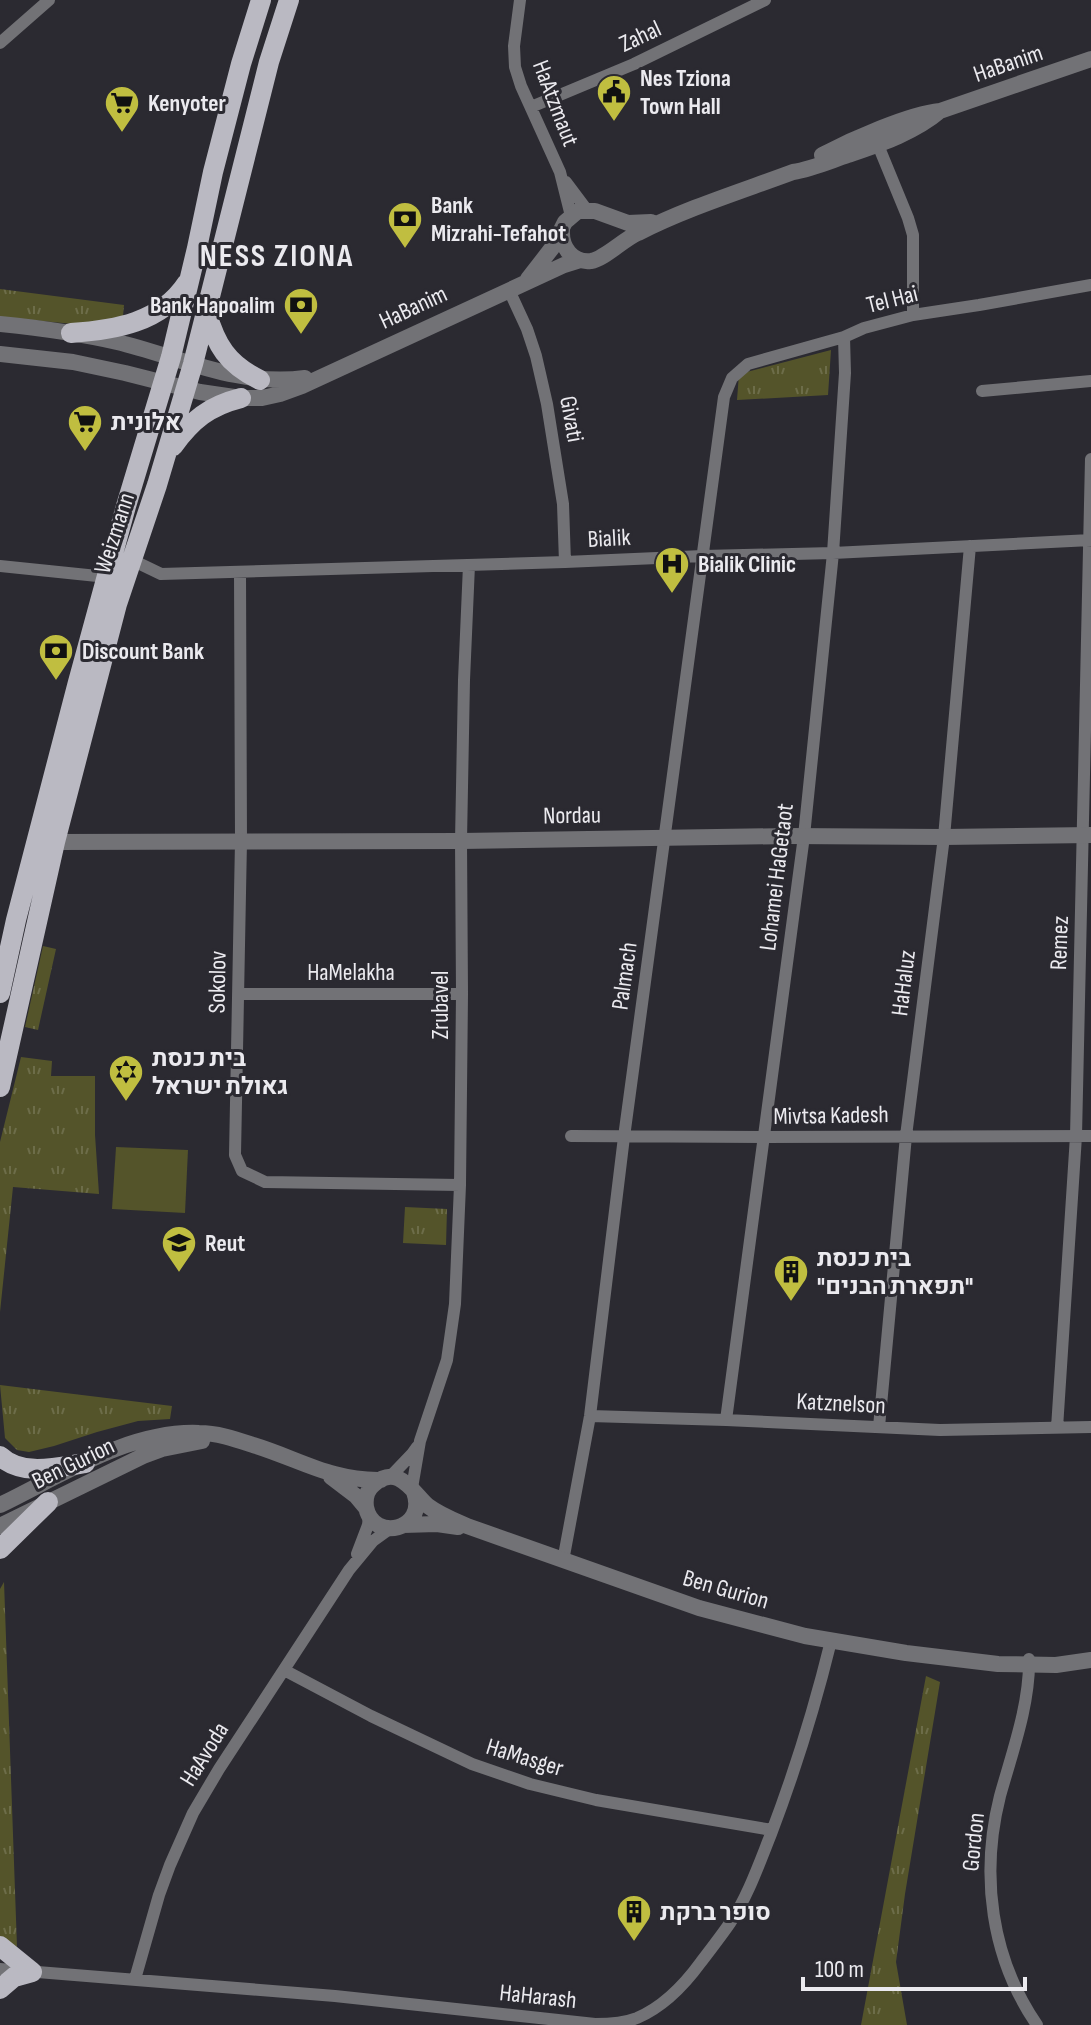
<svg xmlns="http://www.w3.org/2000/svg" width="1091" height="2025" font-family="'Sofia Sans Condensed',Heebo,sans-serif">
	<defs>
		<pattern id="grass-tufts" width="24" height="20" patternUnits="userSpaceOnUse" patternTransform="scale(2)"><rect width="24" height="20" fill="#54542a"/><path d="M3 7l-1-3M5 7V3M7 7l1-3M15 17l-1-3M17 17v-4M19 17l1-3" fill="none" stroke="#6d6d49"/></pattern>
	</defs>
	<rect width="100%" height="100%" fill="#2b2a31"/>
	<path fill="url(#grass-tufts)" d="M0,289L124,305L123,316L84,325L0,317Z
		M831,350L828,395L737,400L739,374Z
		M43,946L56,949L38,1030L25,1027Z
		M21,1057L52,1061L51,1076H95V1135L99,1194L13,1187L0,1312V1142Z
		M405,1207L447,1209L446,1245L403,1243Z
		M0,1385L172,1406L170,1419L138,1421L97,1432L54,1446L29,1452L17,1450L5,1438Z
		M4,1582L17,1947L0,1936V1589Z
		M926,1676L940,1682L905,1894L896,1962L907,2025H861Z"/>
	<path fill="#54542a" d="M116,1147L188,1150L185,1213L112,1209Z"/>
	<g fill="none" stroke-linecap="round" stroke-linejoin="round">
		<path stroke="#727276" stroke-width="12" d="M520,0L514,46L515,67L521,86L560,172L571,216
			M0,43L49,0
			M531,107L634,64L765,0
			M878,145L908,218L913,235V315
			M566,182L587,210
			M509,290L527,329L536,356L547,404L563,504L565,562
			M982,391L1091,381
			M132,560L161,574L565,562L703,556L833,553L1091,540
			M0,566L107,577
			M240,572L241,841L235,1155L242,1171L265,1182L460,1185
			M239,994H462
			M571,1136L764,1137L1091,1136
			M590,1416L726,1420L940,1430L1091,1427
			M726,1420L804,836L833,553L845,373L844,337
			M879,1427L906,1136L944,837L970,546
			M1057,1428L1076,1136L1091,459
			M390,1477L412,1454L417,1447
			M412,1488L420,1441L447,1360L455,1304L460,1185L462,994L461,841L464,680L469,565
			M357,1554L368,1525L369,1515
			M563,1561L590,1416L624,1137L724,397L732,378L748,364L844,337L864,328L913,315L979,305L1091,285
			M1029,1659C1030,1704 1012,1753 1000,1796C980,1875 991,1958 1037,2025
			M284,1670L371,1716L472,1764L530,1784L596,1800L772,1830
			M0,1969L335,1996L595,2024C609,2024 624,2023 637,2018C663,2007 685,1984 701,1962C711,1949 721,1936 730,1923C748,1896 759,1864 771,1834C795,1771 815,1706 831,1641
			M135,1979L159,1895L170,1865L193,1813L219,1769L349,1570L373,1541L391,1528"/>
		<path stroke="#727276" stroke-width="16" d="M822,155C851,140 909,114 940,111L1091,59
			M562,230C561,247 572,263 591,261C604,259 624,239 638,233C687,208 742,191 793,172C812,169 830,161 848,155C880,144 914,133 940,111
			M528,279L552,248L565,222L578,211H595L628,223L651,222
			M0,324C39,328 78,333 117,342C179,357 239,387 305,378
			M0,354L73,362L125,373L200,392L241,398H262L280,394L302,386L564,265L580,260
			M55,842L461,841L788,836L944,837L1091,835
			M331,1477L356,1496L366,1508
			M414,1492C428,1530 373,1543 366,1507C365,1499 367,1490 373,1485C398,1462 413,1493 428,1506C440,1515 453,1520 467,1526L699,1608L805,1636L906,1653L998,1664L1056,1665L1091,1660
			M0,1505C60,1476 130,1430 199,1433C218,1433 235,1439 253,1445C299,1459 331,1481 381,1480
			M403,1525L437,1524L458,1527
			M0,1526L143,1456L162,1449L202,1441"/>
		<path stroke="#bab9c2" stroke-width="20" d="M206,311C216,345 227,364 260,380
			M71,333C114,330 161,323 187,283
			M173,446C192,420 209,406 241,398
			M0,993L16,920L78,682L126,506L171,357L197,248L213,172L241,64L261,0
			M0,1087L55,842L117,604L157,485L193,364L269,62L289,0
			M0,1456C22,1477 58,1467 85,1463
			M0,1549L48,1502
			M0,1946L32,1972
			M0,1989L14,1977L32,1972"/>
	</g>
	<defs>
		<symbol id="civic-pin" viewBox="-11 -11 22 30"><path d="M0 17L-7.5 6A9.5 9.5 0 1 1 7.5 6Z" fill="#c0be40" stroke="#2b2a31"/><path d="M-.6-6.5H3V-4.5H.6V-3L4-1V1h2V6H-6V1h2V-1L-.6-3ZM-1.2 2.5V6h2.4V2.5Z" fill="#111"/></symbol>
		<symbol id="supermarket-pin" viewBox="-11 -11 22 30"><path d="M0 17L-7.5 6A9.5 9.5 0 1 1 7.5 6Z" fill="#c0be40" stroke="#2b2a31"/><path d="M-6-5.5h2.5l.6 2H6L4.5 2H-2.5L-4.4-4H-6ZM-1.5 3.2a1.3 1.3 0 1 0 .1 0ZM3 3.2a1.3 1.3 0 1 0 .1 0Z" fill="#111"/></symbol>
		<symbol id="bank-pin" viewBox="-11 -11 22 30"><path d="M0 17L-7.5 6A9.5 9.5 0 1 1 7.5 6Z" fill="#c0be40" stroke="#2b2a31"/><path d="M-6-4H6V4H-6ZM0-2.3a2.3 2.3 0 1 0 0 4.6a2.3 2.3 0 1 0 0-4.6Z" fill="#111"/></symbol>
		<symbol id="hospital-pin" viewBox="-11 -11 22 30"><path d="M0 17L-7.5 6A9.5 9.5 0 1 1 7.5 6Z" fill="#c0be40" stroke="#2b2a31"/><path d="M-5-5h3v3.5h4V-5h3V5h-3V1.5h-4V5h-3Z" fill="#111"/></symbol>
		<symbol id="synagogue-pin" viewBox="-11 -11 22 30"><path d="M0 17L-7.5 6A9.5 9.5 0 1 1 7.5 6Z" fill="#c0be40" stroke="#2b2a31"/><path d="M0-6.5L5.6 3.2H-5.6ZM0 6.5L5.6-3.2H-5.6Z" fill="#111"/></symbol>
		<symbol id="school-pin" viewBox="-11 -11 22 30"><path d="M0 17L-7.5 6A9.5 9.5 0 1 1 7.5 6Z" fill="#c0be40" stroke="#2b2a31"/><path d="M0-5L7-2L0 1L-7-2ZM-4 1L0 2.5L4 1V4Q0 6-4 4Z" fill="#111"/></symbol>
		<symbol id="building-pin" viewBox="-11 -11 22 30"><path d="M0 17L-7.5 6A9.5 9.5 0 1 1 7.5 6Z" fill="#c0be40" stroke="#2b2a31"/><path d="M-4-6H4V6H1V3H-1V6H-4ZM-2.5-4.3h1.7v1.8h-1.7ZM.8-4.3h1.7v1.8H.8ZM-2.5-1h1.7V.8h-1.7ZM.8-1h1.7V.8H.8Z" fill="#111"/></symbol>
	</defs>
	<g fill-rule="evenodd">
		<use href="#civic-pin" x="594" y="72" width="40" height="54"/>
		<use href="#supermarket-pin" x="102" y="83" width="40" height="54"/>
		<use href="#bank-pin" x="385" y="199" width="40" height="54"/>
		<use href="#bank-pin" x="281" y="285" width="40" height="54"/>
		<use href="#supermarket-pin" x="65" y="402" width="40" height="54"/>
		<use href="#hospital-pin" x="652" y="544" width="40" height="54"/>
		<use href="#bank-pin" x="36" y="631" width="40" height="54"/>
		<use href="#synagogue-pin" x="106" y="1052" width="40" height="54"/>
		<use href="#school-pin" x="159" y="1223" width="40" height="54"/>
		<use href="#building-pin" x="771" y="1252" width="40" height="54"/>
		<use href="#building-pin" x="614" y="1892" width="40" height="54"/>
	</g>
	<g text-anchor="middle" stroke-width="6" stroke-linejoin="round" paint-order="stroke">
		<g font-size="24" fill="#ebeaef" stroke="#2b2a31">
			<text transform="translate(640 36) rotate(-25)" y="8">Zahal</text>
			<text transform="translate(1008 63) rotate(-19)" y="8">HaBanim</text>
			<text transform="translate(556 103) rotate(69)" y="8">HaAtzmaut</text>
			<text transform="translate(892 299) rotate(-14)" y="8">Tel Hai</text>
			<text transform="translate(413 307) rotate(-25)" y="8">HaBanim</text>
			<text transform="translate(572 419) rotate(80)" y="8">Givati</text>
			<text transform="translate(114 533) rotate(-72)" y="8">Weizmann</text>
			<text transform="translate(609 538) rotate(-3)" y="8">Bialik</text>
			<text transform="translate(572 815) rotate(-1)" y="8">Nordau</text>
			<text transform="translate(776 877) rotate(-83)" y="8">Lohamei HaGetaot</text>
			<text transform="translate(1059 943) rotate(-88)" y="8">Remez</text>
			<text x="351" y="980">HaMelakha</text>
			<text transform="translate(624 976) rotate(-82)" y="8">Palmach</text>
			<text transform="translate(217 982) rotate(-89)" y="8">Sokolov</text>
			<text transform="translate(903 983) rotate(-83)" y="8">HaHaluz</text>
			<text transform="translate(440 1005) rotate(-90)" y="8">Zrubavel</text>
			<text transform="translate(831 1115) rotate(-1)" y="8">Mivtsa Kadesh</text>
			<text transform="translate(841 1403) rotate(3)" y="8">Katznelson</text>
			<text transform="translate(73 1463) rotate(-26)" y="8">Ben Gurion</text>
			<text transform="translate(726 1589) rotate(16)" y="8">Ben Gurion</text>
			<text transform="translate(204 1754) rotate(-58)" y="8">HaAvoda</text>
			<text transform="translate(525 1757) rotate(17)" y="8">HaMasger</text>
			<text transform="translate(973 1842) rotate(-84)" y="8">Gordon</text>
			<text transform="translate(538 1996) rotate(6)" y="8">HaHarash</text>
		</g>
		<g font-size="24" font-weight="bold" fill="#ebeaef" stroke="#2b2a31" text-anchor="start">
			<text x="640" y="86">Nes Tziona<tspan x="640" dy="28">Town Hall</tspan></text>
			<text x="148" y="111">Kenyoter</text>
			<text x="431" y="213">Bank<tspan x="431" dy="28">Mizrahi-Tefahot</tspan></text>
			<text x="275" y="313" text-anchor="end">Bank Hapoalim</text>
			<text x="111" y="430">אלונית</text>
			<text x="698" y="572">Bialik Clinic</text>
			<text x="82" y="659">Discount Bank</text>
			<text x="152" y="1066">בית כנסת<tspan x="152" dy="28">גאולת ישראל</tspan></text>
			<text x="205" y="1251">Reut</text>
			<text x="817" y="1266">בית כנסת<tspan x="817" dy="28">"תפארת הבנים"</tspan></text>
			<text x="660" y="1920">סופר ברקת</text>
		</g>
		<g font-size="32" font-weight="bold" letter-spacing="2" fill="#ebeaef" stroke="#2b2a31">
			<text x="277" y="266">NESS ZIONA</text>
		</g>
	</g>
	<path d="M803 1977v12h222v-12" fill="none" stroke="#ebeaef" stroke-width="4"/>
	<text x="815" y="1977" font-size="24" fill="#ebeaef" stroke="#2b2a31" stroke-width="6" paint-order="stroke">100 m</text>
</svg>
